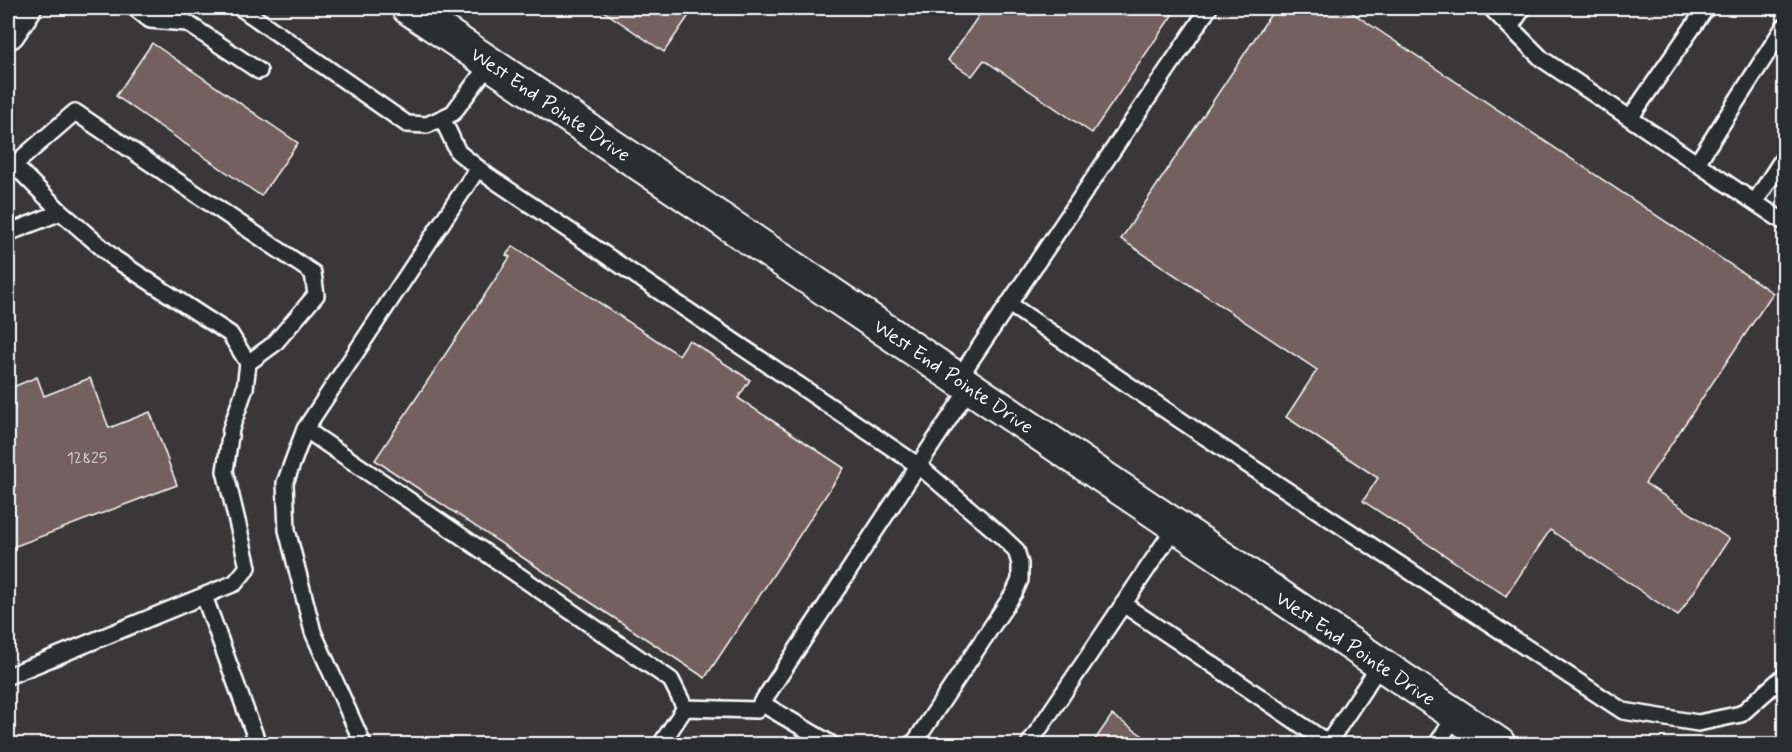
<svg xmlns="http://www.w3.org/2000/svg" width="1792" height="752" font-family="Mynerve,sans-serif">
	<rect width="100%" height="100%" fill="#393738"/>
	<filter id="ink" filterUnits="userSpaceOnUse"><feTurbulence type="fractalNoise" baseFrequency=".0167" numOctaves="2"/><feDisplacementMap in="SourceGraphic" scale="12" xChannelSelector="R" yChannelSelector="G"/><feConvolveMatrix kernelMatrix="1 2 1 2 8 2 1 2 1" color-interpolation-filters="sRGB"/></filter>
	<g filter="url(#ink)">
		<path fill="#746060" stroke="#fff" stroke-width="1.5" d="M599,8H694L664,52Z
			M984,8H1177L1092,133L984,60L972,76L948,60Z
			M1275,8H1345L1773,293L1645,483L1729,539L1678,616L1550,530L1506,596L1363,501L1378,478L1286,417L1317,370L1121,239Z
			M152,43L298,143L261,196L116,96Z
			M513,246L679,355L689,340L750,380L738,398L844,468L705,678L375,460L510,257L506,255Z
			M37,377L44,396L90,378L109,428L150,412L177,485L8,549V389Z
			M1112,715L1155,744H1092Z"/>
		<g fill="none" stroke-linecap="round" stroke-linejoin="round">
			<defs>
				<path id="service" d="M135,8L150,20L187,23L259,71
					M241,8L407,124L427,125L453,113L490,63
					M1491,8L1542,59L1784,222
					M1510,27L1523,8
					M442,118L458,152L488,176L919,466L999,534L1016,550L1020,564V580L1014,593L915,742L911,744
					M1630,118L1706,8
					M8,159L61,212L115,259L230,334L248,363L245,388L231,429L225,471L248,567L235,583L8,676
					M1697,163L1784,27
					M14,165L75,112L313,273L316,295L274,344L248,363
					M1755,202L1784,157
					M8,233L61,212
					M1009,304L1198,432L1623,711L1698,723L1741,714L1784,676
					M958,379L1209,8
					M305,429L671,680L685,708
					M204,596L258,744
					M1123,604L1328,743L1327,744
					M761,703L831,744
					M1328,743L1380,665
					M363,744L313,632L287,530L285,483L305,429L478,168
					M661,744L685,708L757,710L970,387
					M1029,744L1176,526
					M1437,744L1456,715"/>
				<path id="minor" d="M408,8L1499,744"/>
				<path id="secondary" d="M8,32L24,8"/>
			</defs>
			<use href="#service" stroke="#fff" stroke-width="20"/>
			<use href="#minor" stroke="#fff" stroke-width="36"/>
			<use href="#secondary" stroke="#fff" stroke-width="38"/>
			<use href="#service" stroke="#2a2d2e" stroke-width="15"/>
			<use href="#minor" stroke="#2a2d2e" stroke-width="32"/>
			<use href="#secondary" stroke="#2a2d2e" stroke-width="33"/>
		</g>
	</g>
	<g text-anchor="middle" stroke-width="4.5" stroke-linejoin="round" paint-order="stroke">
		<g font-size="16" fill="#dcd7d7">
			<text x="87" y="463">12825</text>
		</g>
		<g font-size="20" fill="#fff" stroke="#2a2d2e">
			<text transform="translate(551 104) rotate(34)" y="7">West End Pointe Drive</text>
			<text transform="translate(954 376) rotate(34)" y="7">West End Pointe Drive</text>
			<text transform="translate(1356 648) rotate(34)" y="7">West End Pointe Drive</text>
		</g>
	</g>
	<rect width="1792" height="752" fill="none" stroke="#2a2d2e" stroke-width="30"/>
	<rect x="15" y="15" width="1762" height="722" fill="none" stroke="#fff" stroke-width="2" filter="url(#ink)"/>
</svg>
